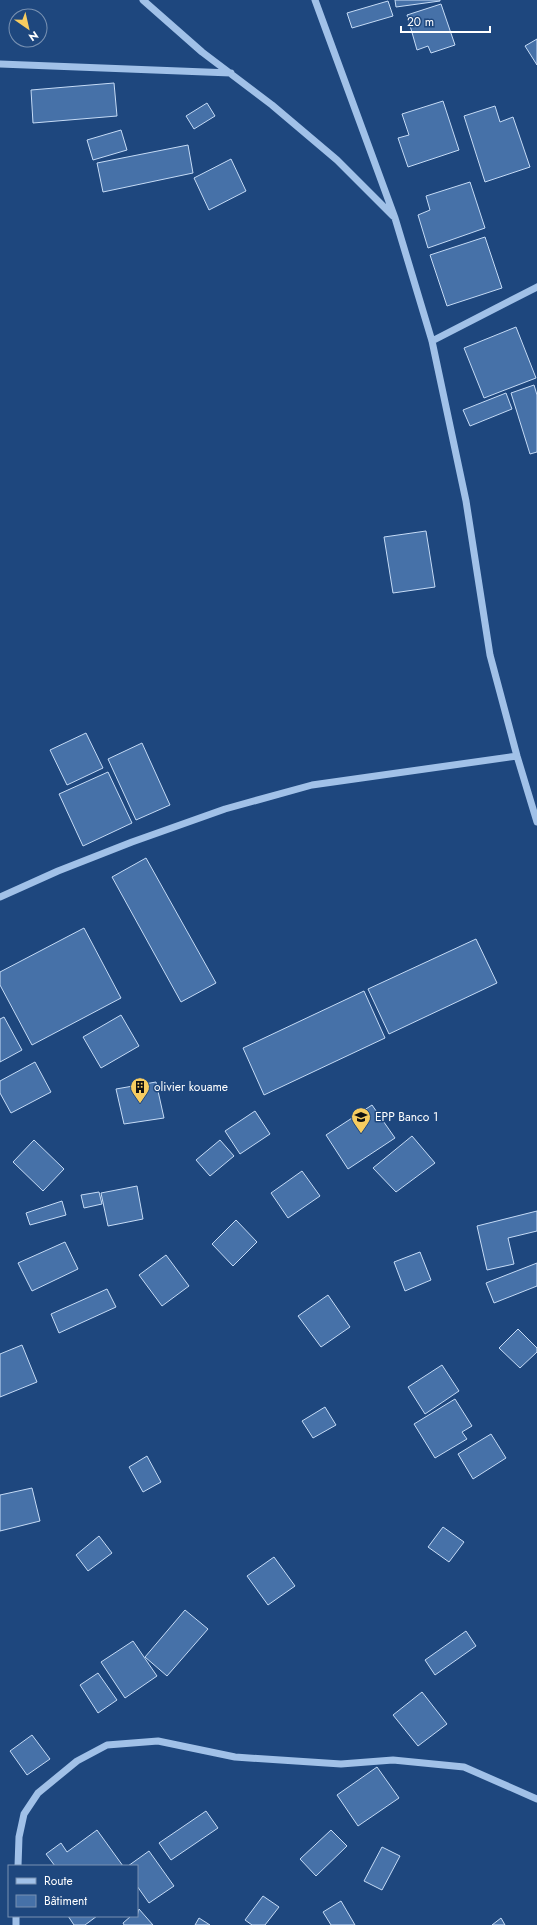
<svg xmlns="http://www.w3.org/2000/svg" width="537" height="1925" font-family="Jost,sans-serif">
	<rect width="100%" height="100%" fill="#1e477e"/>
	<path fill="#4671a8" stroke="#c5dbf6" d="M395,0H440V1L396,7Z
		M388,1L393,16L352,28L347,13Z
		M441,4L455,45L431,53L428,46L417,50L407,15Z
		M537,39V65L525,46Z
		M114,83L117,116L33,123L31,90Z
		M443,101L459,150L408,167L398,138L409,135L402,114Z
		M207,103L215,116L194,129L186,116Z
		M495,106L500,122L513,117L530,167L485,182L464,116Z
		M121,130L127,150L93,160L87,140Z
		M188,145L193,173L103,192L97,163Z
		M231,159L246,191L209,210L194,178Z
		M470,182L485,228L428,248L418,215L430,210L426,196Z
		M485,237L502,288L447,306L430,255Z
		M516,327L536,378L484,398L464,348Z
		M534,385L537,395V452L530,454L511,393Z
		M506,393L512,409L470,426L463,410Z
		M426,531L435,587L393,593L384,537Z
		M86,733L103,768L67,785L50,750Z
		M142,743L170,805L136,820L108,759Z
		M108,772L132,823L83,846L59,794Z
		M146,858L216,983L181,1002L112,877Z
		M84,928L121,998L32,1045L0,985V972Z
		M476,939L497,983L389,1034L368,989Z
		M364,991L385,1038L264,1095L243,1048Z
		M121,1015L139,1046L101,1068L83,1037Z
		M4,1017L22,1050L0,1062V1019Z
		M35,1062L51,1092L11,1113L0,1093V1081Z
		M156,1082L164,1118L124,1124L116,1089Z
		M372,1105L395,1138L348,1169L326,1135Z
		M255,1111L270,1134L240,1154L225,1131Z
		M412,1136L435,1163L396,1192L373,1168Z
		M34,1140L64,1169L43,1191L13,1162Z
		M220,1140L234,1156L210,1176L196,1160Z
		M302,1171L320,1196L288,1218L271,1193Z
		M137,1186L143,1219L108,1226L101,1193Z
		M99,1192L102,1204L84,1208L81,1195Z
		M62,1201L66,1215L30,1225L26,1213Z
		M537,1211V1231L508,1238L514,1264L487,1270L477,1226Z
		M236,1220L257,1242L233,1266L212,1244Z
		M65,1242L78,1269L32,1291L18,1263Z
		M420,1252L431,1280L405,1291L394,1262Z
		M166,1255L189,1286L162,1306L139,1275Z
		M537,1263V1286L494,1303L486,1283Z
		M107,1289L116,1307L59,1333L51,1314Z
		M328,1295L350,1327L321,1347L298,1316Z
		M518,1329L537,1348V1352L520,1368L499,1348Z
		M22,1345L37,1382L0,1397V1354Z
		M442,1365L459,1391L425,1414L408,1387Z
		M455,1399L472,1426L462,1432L467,1439L435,1458L414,1424Z
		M325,1407L336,1425L313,1438L302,1421Z
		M491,1434L506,1458L473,1479L458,1454Z
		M147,1456L161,1482L143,1492L129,1467Z
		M32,1488L40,1521L0,1531V1495Z
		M443,1527L464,1542L449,1562L428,1547Z
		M99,1536L112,1553L88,1571L76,1555Z
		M274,1557L295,1586L268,1605L247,1576Z
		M185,1610L208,1629L167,1676L145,1657Z
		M466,1631L476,1646L435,1675L425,1660Z
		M133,1641L157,1676L125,1698L101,1662Z
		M98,1673L117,1700L98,1713L80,1685Z
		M422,1692L447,1724L418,1746L393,1715Z
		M32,1735L50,1759L27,1775L10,1751Z
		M377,1767L399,1798L358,1826L337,1795Z
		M206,1811L218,1828L171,1860L159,1843Z
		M97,1830L123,1866H55L46,1854L61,1843L67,1852Z
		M331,1830L347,1846L316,1876L300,1859Z
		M382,1847L400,1856L382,1890L364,1881Z
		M149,1851L174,1886L149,1903L137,1886V1866H128Z
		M263,1896L279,1907L265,1925H252L245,1920Z
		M341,1901L355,1925H331L323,1912Z
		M139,1909L153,1925H124L123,1923L131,1916H137Z
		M68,1916H97L85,1925H74Z
		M199,1918L210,1925H195Z
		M501,1918L505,1925H492Z"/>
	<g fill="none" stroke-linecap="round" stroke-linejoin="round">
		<path stroke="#a1c1e8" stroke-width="7" d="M143,0L202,52L272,105L337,160L393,216
			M315,0L395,218L432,341L466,501L490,655L517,756L537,822
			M0,64L231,73
			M432,341L537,287
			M0,897L58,871L132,842L225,809L312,785L517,756
			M18,1866L19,1837L24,1814L38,1793L77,1761L107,1745L158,1741L235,1757L341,1764L393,1760L464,1767L537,1799
			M16,1925V1916"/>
	</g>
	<defs>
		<symbol id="building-pin" viewBox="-11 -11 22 30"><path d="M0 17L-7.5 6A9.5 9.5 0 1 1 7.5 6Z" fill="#f7cc60" stroke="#1e477e"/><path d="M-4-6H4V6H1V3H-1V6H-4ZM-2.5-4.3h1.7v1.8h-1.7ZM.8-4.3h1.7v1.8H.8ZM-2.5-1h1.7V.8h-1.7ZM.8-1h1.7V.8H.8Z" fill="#111"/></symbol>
		<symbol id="school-pin" viewBox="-11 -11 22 30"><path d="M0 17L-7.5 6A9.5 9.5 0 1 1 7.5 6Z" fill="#f7cc60" stroke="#1e477e"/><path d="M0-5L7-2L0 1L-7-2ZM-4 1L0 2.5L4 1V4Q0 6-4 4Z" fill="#111"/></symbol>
	</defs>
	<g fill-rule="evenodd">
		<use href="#building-pin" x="129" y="1076" width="22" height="30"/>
		<use href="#school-pin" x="350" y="1106" width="22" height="30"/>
	</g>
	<g text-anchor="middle" stroke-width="3" stroke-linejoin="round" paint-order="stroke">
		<g font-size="12" fill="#fff" stroke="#1e477e" text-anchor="start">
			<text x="154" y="1091">olivier kouame</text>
			<text x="375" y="1121">EPP Banco 1</text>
		</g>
	</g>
	<rect x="8" y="1865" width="130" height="52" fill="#1e477e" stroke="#7891b2"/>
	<rect x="16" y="1878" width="20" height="6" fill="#a1c1e8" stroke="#7891b2"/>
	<text x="44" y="1885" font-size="12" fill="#ffffff">Route</text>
	<rect x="16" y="1895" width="20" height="12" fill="#4671a8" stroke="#7891b2"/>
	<text x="44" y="1905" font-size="12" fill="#ffffff">Bâtiment</text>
	<g transform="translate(28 28) rotate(146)"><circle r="19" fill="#1e477e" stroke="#7891b2"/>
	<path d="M0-3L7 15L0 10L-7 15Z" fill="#f7cc60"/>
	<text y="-6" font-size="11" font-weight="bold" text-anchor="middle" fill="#ffffff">N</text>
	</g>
	<path d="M401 26v6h89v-6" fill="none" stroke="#ffffff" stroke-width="2"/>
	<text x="407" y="26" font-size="12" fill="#ffffff" stroke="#1e477e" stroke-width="3" paint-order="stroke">20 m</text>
</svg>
